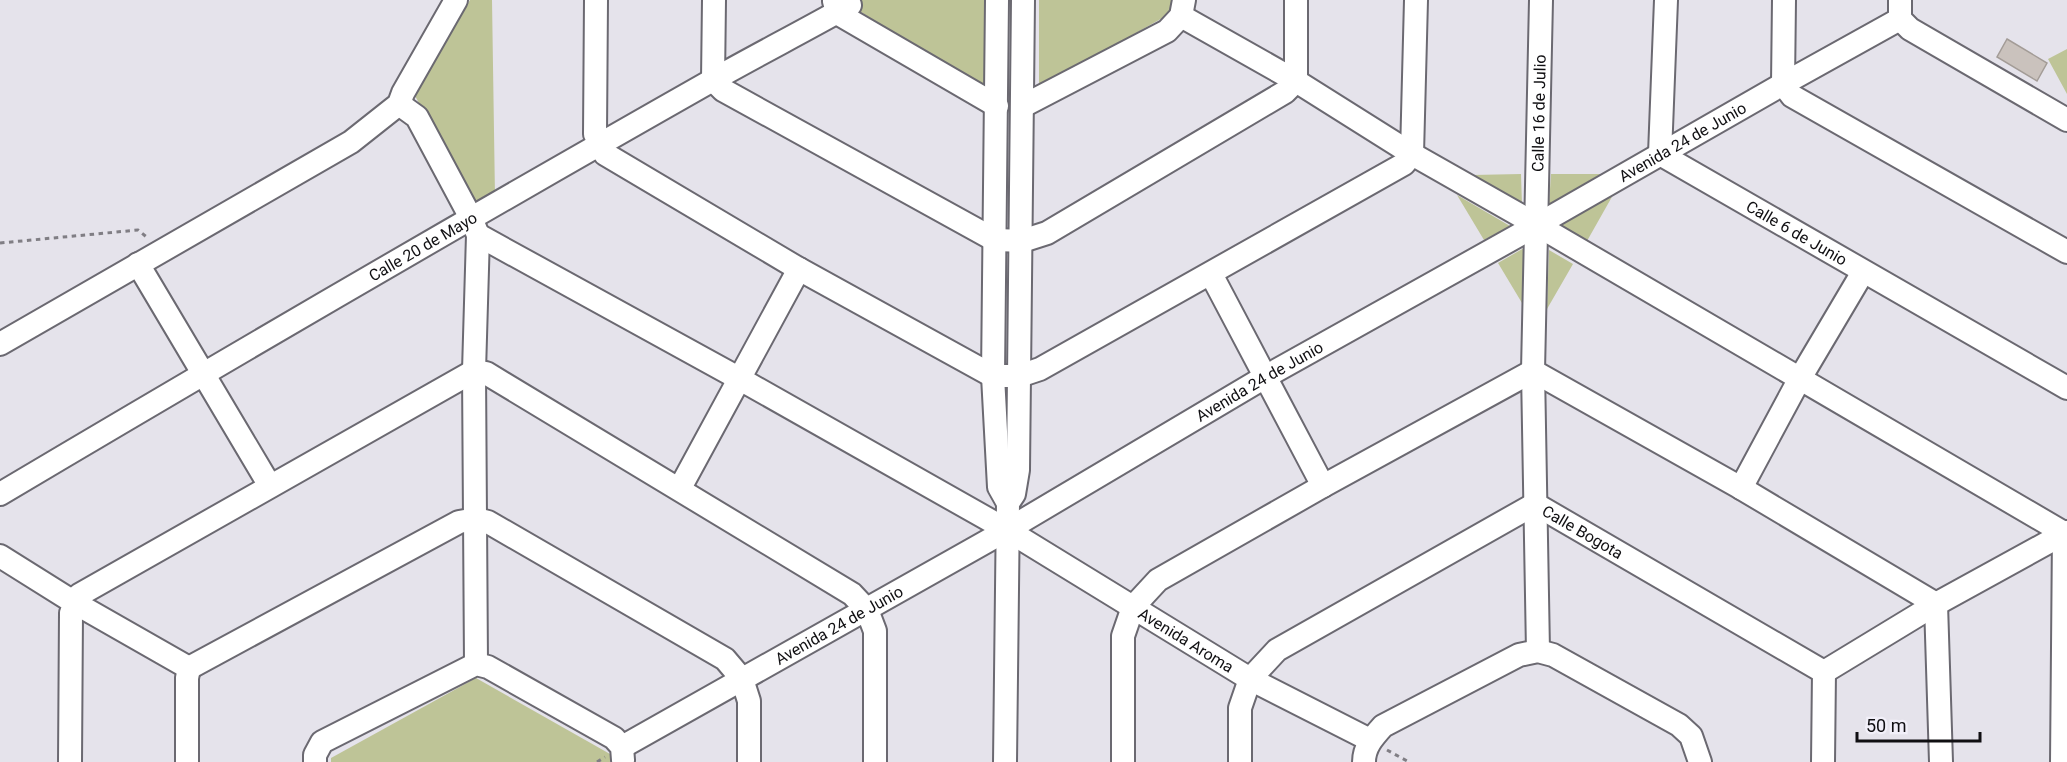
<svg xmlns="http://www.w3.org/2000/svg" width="2067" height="762" font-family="Roboto,sans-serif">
	<rect width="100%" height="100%" fill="#e5e3eb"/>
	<path fill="#bec497" d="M470,0H492L495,197L476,208L414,94Z
		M849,0H984L985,91L850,5Z
		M1039,0H1173V12L1039,88Z
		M2067,49V94L2048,59Z
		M1521,174L1522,205L1472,175Z
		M1551,174H1601L1549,204Z
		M1457,195L1510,226L1484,240Z
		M1613,195L1587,241L1560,226Z
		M1524,248L1525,308L1498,263Z
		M1549,250L1573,264L1547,309Z
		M476,678L610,754V762H331V758Z"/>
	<path fill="#cac2bd" stroke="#a39c97" stroke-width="1.5" d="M2007,39L2047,63L2037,81L1997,57Z"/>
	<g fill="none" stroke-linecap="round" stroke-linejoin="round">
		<defs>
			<g id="minor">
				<path d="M596,0L595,134L605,154L799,269L993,376H1019L1040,369L1404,164L1412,154L1416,0"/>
				<path d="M714,0L713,80L723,90L995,240L1022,241L1047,233L1285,92L1296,81V0"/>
				<path d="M997,0L993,376L999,487L1008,503"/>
				<path id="s1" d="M1666,0L1660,154L2067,388"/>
				<path d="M1784,0L1783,84L1792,96L2067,252"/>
				<path d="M1900,0V19L1910,29L2067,120"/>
				<path d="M834,1L837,13L997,106"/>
				<path d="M1181,16L1296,81L1412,154L1537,225L2064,533L2062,762"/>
				<path d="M399,104L417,117L471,218L478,235L474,371L476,664"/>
				<path d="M1023,106L1167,31L1181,16L1184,0"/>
				<path id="s2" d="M478,235L740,379L1007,530L1250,679L1370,740"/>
				<path d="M138,264L270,486"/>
				<path d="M1211,274L1323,486"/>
				<path d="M0,344L351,142L399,104L403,93L456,0"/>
				<path d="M680,488L799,269"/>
				<path d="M1741,488L1799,380L1863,272"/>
				<path id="s3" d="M0,494C236,354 473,216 711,81C757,55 804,31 850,5"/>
				<path d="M0,556L75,603L189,668"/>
				<path id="s4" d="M1538,651L1533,371L1541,0"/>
				<path d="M189,668L459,522L476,519L488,522L725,659L742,679L749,701V762"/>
				<path d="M1824,672L1936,604L2067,532"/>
				<path id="s5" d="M622,747L1007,530L1265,377L1537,225L1783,84L1900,19"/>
				<path d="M70,762L71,613L79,595L474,371L486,373L852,594L867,610L875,631V762"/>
				<path d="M187,762V678L189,668"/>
				<path d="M315,762V755L322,742L476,664L488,667L614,738L622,747L623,760"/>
				<path d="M1005,762L1008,503L1014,494L1018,470L1023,0"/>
				<path d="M1123,762V636L1133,607L1158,580L1323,486L1533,371L1741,488L1936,604L1941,762"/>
				<path id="s6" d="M1240,762V708L1250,679L1277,650L1535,504L1824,672"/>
				<path d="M1364,762C1364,747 1373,737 1383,726L1519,655L1538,651L1553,655L1679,725L1691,736L1700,762"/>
				<path d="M1823,762L1824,672"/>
			</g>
		</defs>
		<use href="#minor" stroke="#6b6971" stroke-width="26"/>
		<path stroke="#807e84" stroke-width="3" stroke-dasharray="4.5 4.5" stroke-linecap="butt" d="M0,243L138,230L149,239
			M1387,750L1409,762
			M597,762L605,757"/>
		<use href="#minor" stroke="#fff" stroke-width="22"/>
	</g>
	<g text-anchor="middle" stroke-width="4.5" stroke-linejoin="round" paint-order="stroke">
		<g font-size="16" fill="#100f12" stroke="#f2f0f9">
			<text dy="6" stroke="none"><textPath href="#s4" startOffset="538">Calle 16 de Julio</textPath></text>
			<text dy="6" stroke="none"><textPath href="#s5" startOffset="1221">Avenida 24 de Junio</textPath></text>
			<text dy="6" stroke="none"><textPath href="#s1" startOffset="312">Calle 6 de Junio</textPath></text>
			<text dy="6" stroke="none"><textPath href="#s3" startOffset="490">Calle 20 de Mayo</textPath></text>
			<text dy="6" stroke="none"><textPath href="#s5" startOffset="735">Avenida 24 de Junio</textPath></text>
			<text dy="6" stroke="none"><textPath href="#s6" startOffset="476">Calle Bogota</textPath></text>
			<text dy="6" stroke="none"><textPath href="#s5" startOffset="249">Avenida 24 de Junio</textPath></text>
			<text dy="6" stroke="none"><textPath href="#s2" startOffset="816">Avenida Aroma</textPath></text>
		</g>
	</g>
	<path d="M1857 732v9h123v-9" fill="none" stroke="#100f12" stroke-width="3"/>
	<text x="1866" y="732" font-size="18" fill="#100f12" stroke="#f2f0f9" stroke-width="4.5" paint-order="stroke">50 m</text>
</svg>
